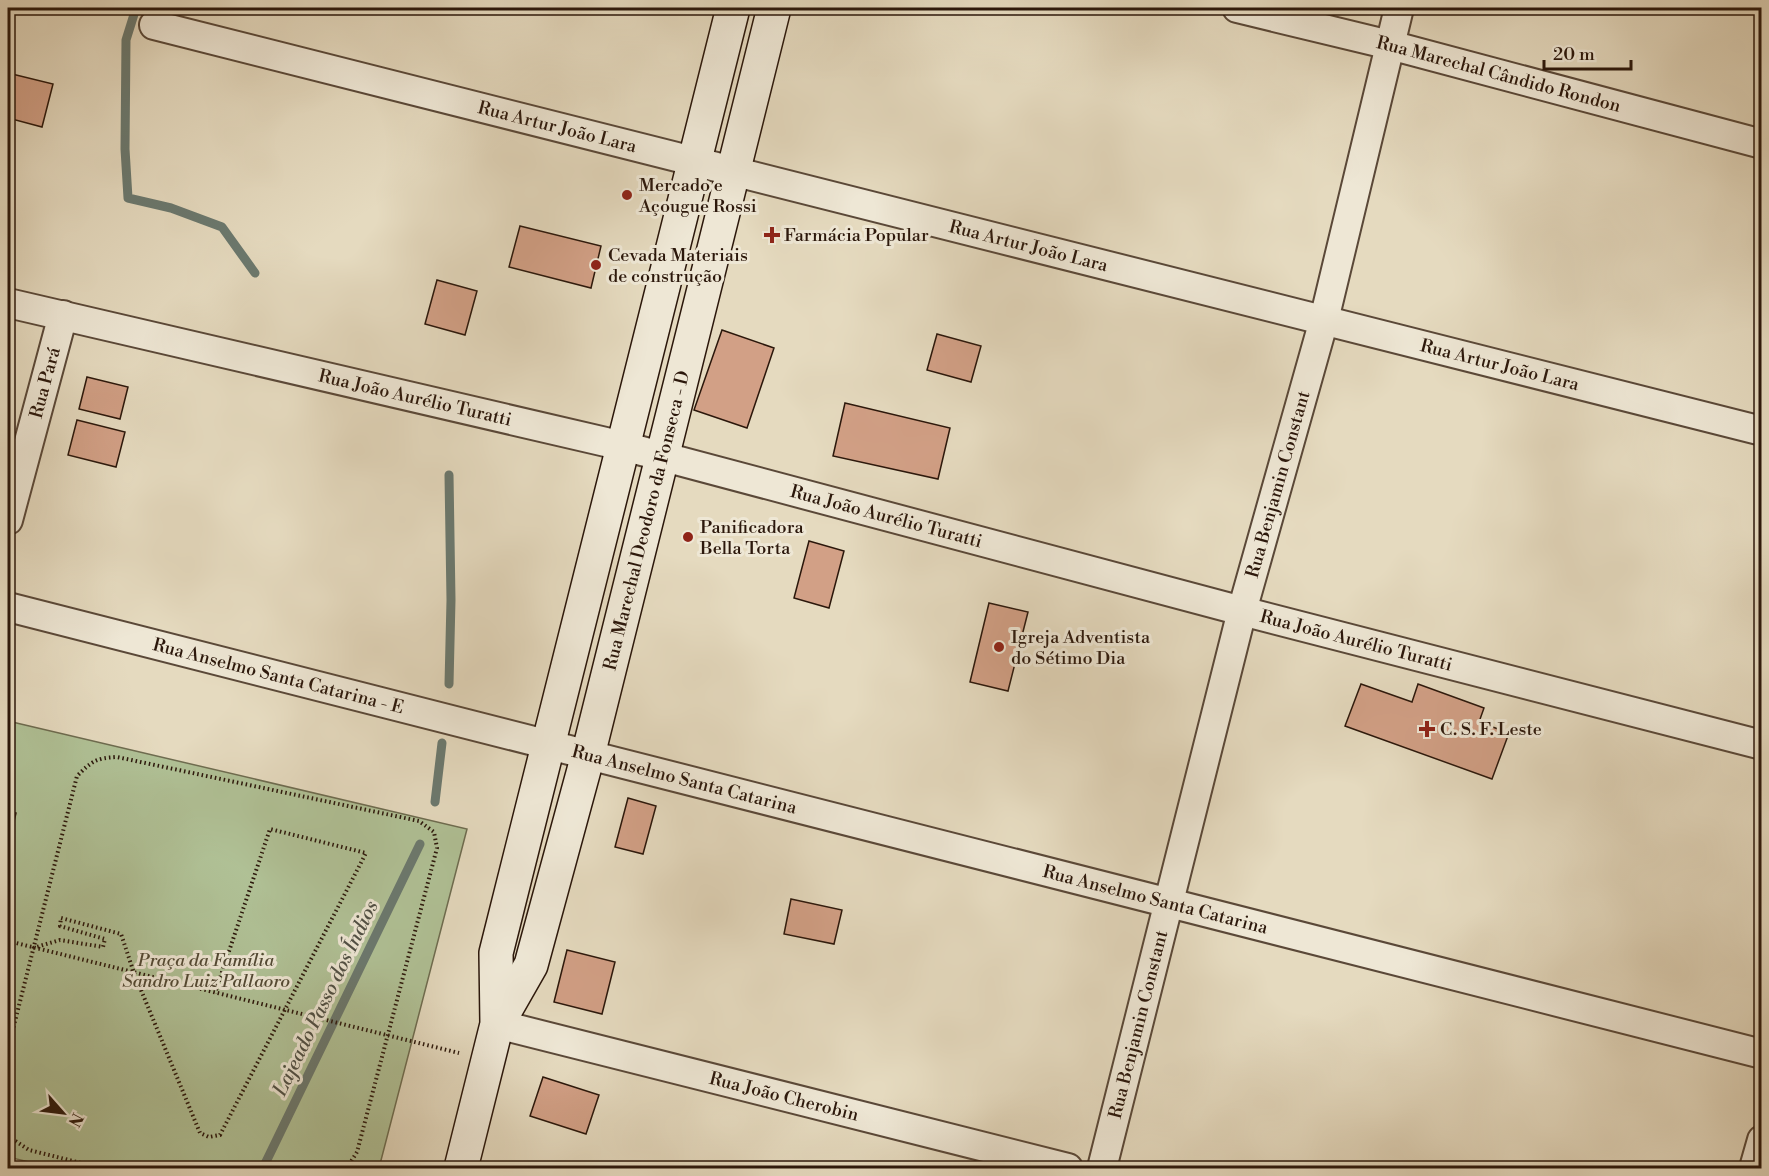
<svg xmlns="http://www.w3.org/2000/svg" width="1769" height="1176" font-family="'Libre Bodoni',serif">
	<rect width="100%" height="100%" fill="#e5dabf"/>
	<filter id="stains"><feTurbulence type="fractalNoise" baseFrequency=".00333" numOctaves="4"/><feColorMatrix values="0 0 0 0 .2 0 0 0 0 .09 0 0 0 0 .02 0 0 0 .5 -.17"/></filter>
	<radialGradient id="worn" r=".72"><stop offset=".6" stop-color="#630" stop-opacity="0"/><stop offset="1" stop-color="#630" stop-opacity=".3"/></radialGradient>
	<path fill="#b0c196" stroke="#6e6c50" stroke-width="1.5" d="M8,721L467,829L379,1168H54L8,1157Z"/>
	<g fill="none" stroke-linecap="round" stroke-linejoin="round">
		<path stroke="#6b796f" stroke-width="9" d="M136,8L126,40L125,149L128,198L171,208L222,227L255,273
			M449,684L451,600L449,475
			M435,802L442,743
			M263,1168L420,844"/>
	</g>
	<path fill="#d2a086" stroke="#2b170b" stroke-width="1.5" d="M8,73L53,84L42,127L8,118Z
		M520,226L601,246L591,288L509,267Z
		M437,280L477,291L465,335L425,324Z
		M722,330L774,348L747,428L694,410Z
		M937,334L981,346L971,382L927,370Z
		M87,377L128,387L120,419L79,409Z
		M845,403L950,428L938,479L833,456Z
		M77,420L125,432L116,467L68,455Z
		M809,541L844,551L829,608L794,598Z
		M989,603L1028,612L1008,691L970,682Z
		M1361,684L1412,702L1418,684L1484,708L1479,722L1509,733L1492,779L1345,726Z
		M8,774H12L8,792Z
		M628,798L656,806L643,854L615,847Z
		M8,811L16,813L8,847Z
		M791,899L842,910L834,944L784,934Z
		M567,950L615,962L602,1014L554,1002Z
		M543,1077L599,1095L586,1134L530,1116Z"/>
	<g fill="none" stroke-linecap="round" stroke-linejoin="round">
		<defs>
			<g id="street">
				<path id="s1" d="M1237,8L1390,45L1762,144"/>
				<path id="s2" d="M154,25L1762,431"/>
				<path id="s3" d="M8,303L623,446L1242,611L1762,745"/>
				<path id="s4" d="M8,520L63,315"/>
				<path id="s5" d="M8,607L1762,1054"/>
				<path id="s6" d="M497,1024L1068,1168"/>
				<path id="s7" d="M1102,1168L1242,611L1324,320L1399,8"/>
				<path d="M1754,1168L1762,1140"/>
			</g>
			<g id="secondary">
				<path id="s8" d="M498,1023L531,965L588,755L774,8"/>
				<path d="M461,1168L497,1024L496,953L733,8"/>
			</g>
		</defs>
		<use href="#street" stroke="#5a4838" stroke-width="32"/>
		<use href="#secondary" stroke="#2b170b" stroke-width="36"/>
		<path stroke="#2b170b" stroke-width="4" stroke-dasharray="1.5 3" stroke-linecap="butt" d="M8,941L459,1053
			M33,948L60,940L103,947L105,939L60,926L61,918L121,934L134,973L200,1133L209,1137L220,1135L366,853L270,829L215,993
			M8,1049L77,776C92,761 96,758 117,757L419,821L434,832L437,848L357,1152L347,1168
			M8,1136L29,1150L101,1168"/>
		<use href="#street" stroke="#eee7d5" stroke-width="28"/>
		<use href="#secondary" stroke="#eee7d5" stroke-width="33"/>
	</g>
	<g fill="#8f2418" stroke="#eee7d5" stroke-width="2">
		<circle cx="627" cy="195" r="6"/>
		<path d="M769 226h6v6h6v6h-6v6h-6v-6h-6v-6h6z"/>
		<circle cx="596" cy="265" r="6"/>
		<circle cx="688" cy="537" r="6"/>
		<circle cx="999" cy="647" r="6"/>
		<path d="M1424 720h6v6h6v6h-6v6h-6v-6h-6v-6h6z"/>
	</g>
	<g text-anchor="middle" stroke-width="6" stroke-linejoin="round" paint-order="stroke">
		<g font-size="18" fill="#2b170b" stroke="#eee7d5">
			<text dy="6" stroke="none"><textPath href="#s1" startOffset="270">Rua Marechal Cândido Rondon</textPath></text>
			<text dy="6" stroke="none"><textPath href="#s2" startOffset="416">Rua Artur João Lara</textPath></text>
			<text dy="6" stroke="none"><textPath href="#s2" startOffset="902">Rua Artur João Lara</textPath></text>
			<text dy="6" stroke="none"><textPath href="#s2" startOffset="1388">Rua Artur João Lara</textPath></text>
			<text dy="6" stroke="none"><textPath href="#s4" startOffset="142">Rua Pará</textPath></text>
			<text dy="6" stroke="none"><textPath href="#s3" startOffset="418">Rua João Aurélio Turatti</textPath></text>
			<text dy="6" stroke="none"><textPath href="#s7" startOffset="706">Rua Benjamin Constant</textPath></text>
			<text dy="6" stroke="none"><textPath href="#s3" startOffset="904">Rua João Aurélio Turatti</textPath></text>
			<text dy="6" stroke="none"><textPath href="#s8" startOffset="526">Rua Marechal Deodoro da Fonseca - D</textPath></text>
			<text dy="6" stroke="none"><textPath href="#s3" startOffset="1390">Rua João Aurélio Turatti</textPath></text>
			<text dy="6" stroke="none"><textPath href="#s5" startOffset="279">Rua Anselmo Santa Catarina - E</textPath></text>
			<text dy="6" stroke="none"><textPath href="#s5" startOffset="698">Rua Anselmo Santa Catarina</textPath></text>
			<text dy="6" stroke="none"><textPath href="#s5" startOffset="1184">Rua Anselmo Santa Catarina</textPath></text>
			<text dy="6" stroke="none"><textPath href="#s7" startOffset="148">Rua Benjamin Constant</textPath></text>
			<text dy="6" stroke="none"><textPath href="#s6" startOffset="296">Rua João Cherobin</textPath></text>
		</g>
		<g font-size="18" fill="#2b170b" stroke="#eee7d5" text-anchor="start">
			<text x="639" y="191">Mercado e<tspan x="639" dy="21">Açougue Rossi</tspan></text>
			<text x="784" y="241">Farmácia Popular</text>
			<text x="608" y="261">Cevada Materiais<tspan x="608" dy="21">de construção</tspan></text>
			<text x="700" y="533">Panificadora<tspan x="700" dy="21">Bella Torta</tspan></text>
			<text x="1011" y="643">Igreja Adventista<tspan x="1011" dy="21">do Sétimo Dia</tspan></text>
			<text x="1440" y="735">C. S. F. Leste</text>
		</g>
		<g font-size="18" font-style="italic" fill="#534a35" stroke="#eee7d5">
			<text x="206" y="966">Praça da Família<tspan x="206" dy="21">Sandro Luiz Pallaoro</tspan></text>
		</g>
		<g font-size="20" font-style="italic" fill="#505045" stroke="#eee7d5">
			<text transform="translate(325 998) rotate(-64)" y="7">Lajeado Passo dos Índios</text>
		</g>
	</g>
	<rect width="1769" height="1176" fill="none" stroke="#e5dabf" stroke-width="30"/>
	<rect x="9" y="9" width="1751" height="1158" fill="none" stroke="#2b170b" stroke-width="3"/>
	<rect x="15" y="15" width="1739" height="1146" fill="none" stroke="#2b170b" stroke-width="1.5"/>
	<g transform="translate(63 1113) rotate(118)" stroke="#eee7d5" stroke-width="4.5" paint-order="stroke">
	<path d="M0-4.5L10 22L0 15L-10 22Z" fill="#2b170b"/>
	<text y="-9" font-size="16" font-weight="bold" text-anchor="middle" fill="#2b170b">N</text>
	</g>
	<path d="M1544 60v9h87v-9" fill="none" stroke="#2b170b" stroke-width="3"/>
	<text x="1553" y="60" font-size="18" fill="#2b170b" stroke="#eee7d5" stroke-width="4.5" paint-order="stroke">20 m</text>
	<rect width="100%" height="100%" filter="url(#stains)"/>
	<rect width="100%" height="100%" fill="url(#worn)"/>
</svg>
